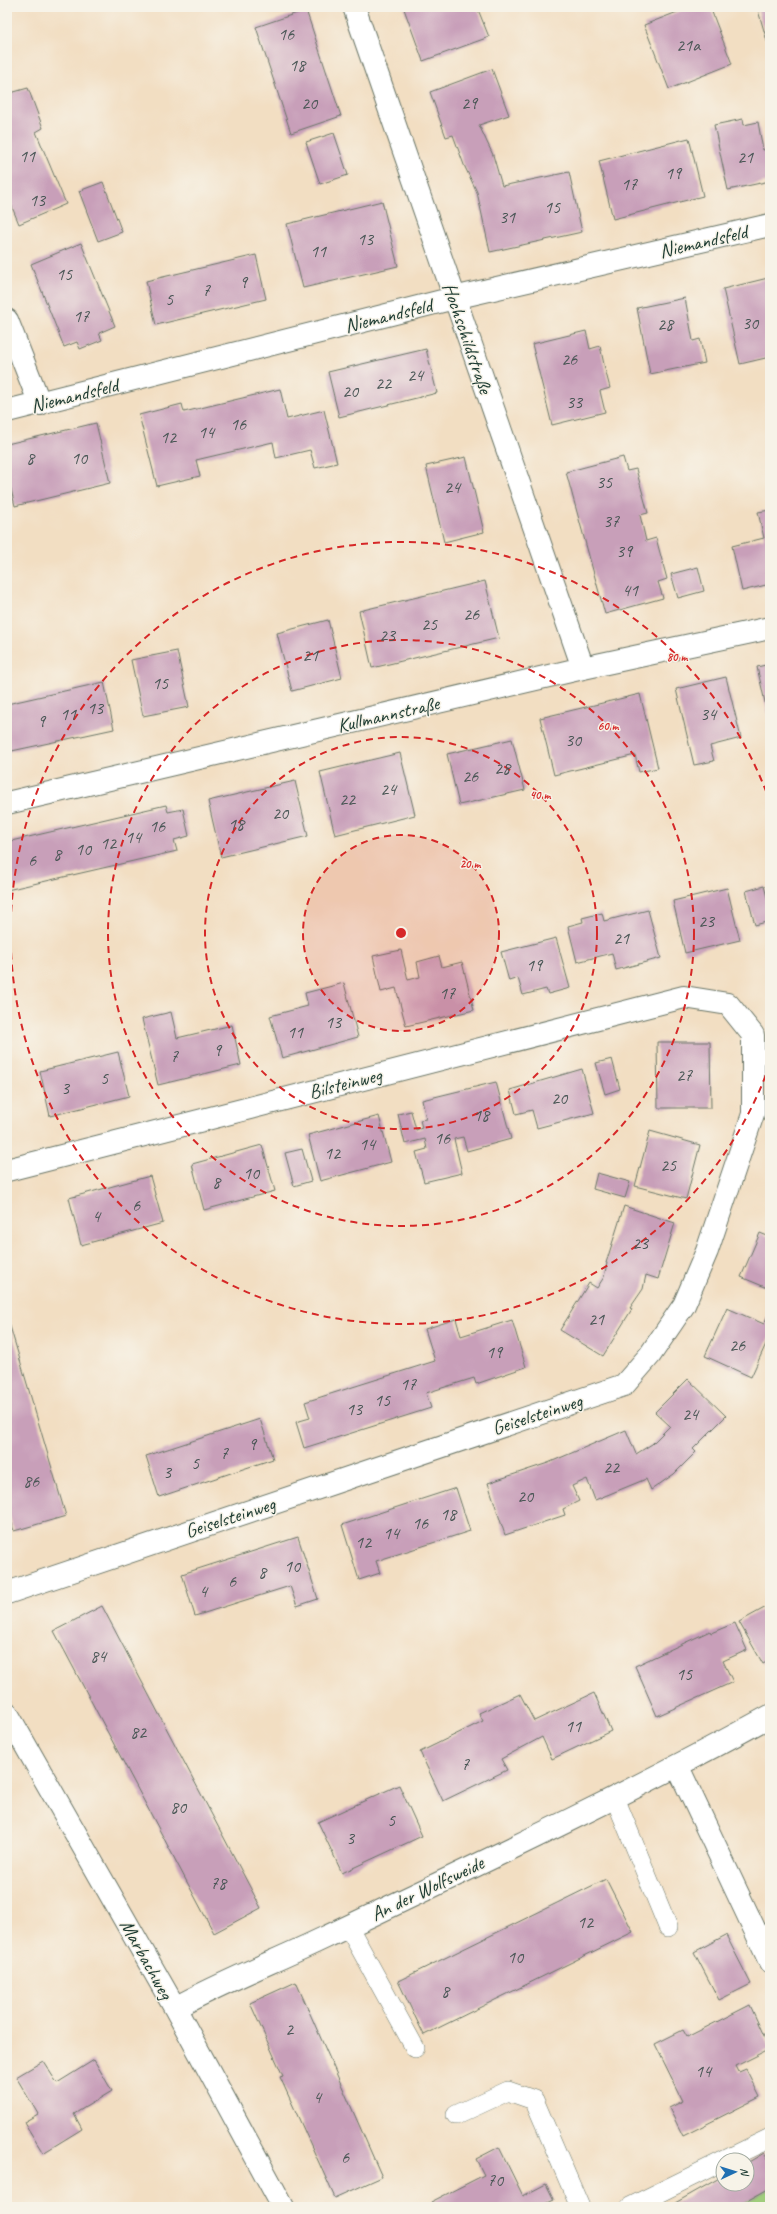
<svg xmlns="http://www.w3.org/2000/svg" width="777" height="2214" font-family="Caveat,sans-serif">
	<rect width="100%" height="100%" fill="#f7f3e8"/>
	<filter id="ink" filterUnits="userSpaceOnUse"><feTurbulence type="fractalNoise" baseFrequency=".025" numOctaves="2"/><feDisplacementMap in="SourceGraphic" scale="8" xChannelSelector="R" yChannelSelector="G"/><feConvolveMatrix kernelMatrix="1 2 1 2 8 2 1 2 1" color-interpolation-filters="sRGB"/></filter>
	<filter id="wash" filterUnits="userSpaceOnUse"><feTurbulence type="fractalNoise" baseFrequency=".012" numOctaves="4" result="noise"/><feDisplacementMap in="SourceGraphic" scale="16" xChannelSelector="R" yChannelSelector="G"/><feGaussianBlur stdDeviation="0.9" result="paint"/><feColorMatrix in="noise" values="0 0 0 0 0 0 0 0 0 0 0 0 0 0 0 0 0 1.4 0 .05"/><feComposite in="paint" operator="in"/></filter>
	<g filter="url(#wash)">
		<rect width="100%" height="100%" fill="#f2dec2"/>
		<path fill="#a0cd7b" stroke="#608558" d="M770,2188V2207H736Z"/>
		<g id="blocks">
			<path fill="#c89fb9" d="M411,7H477L489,37L423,61L404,9Z
				M690,7H710L732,64L669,89L644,25Z
				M757,7H770V51Z
				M306,10L341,116L291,133L256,27Z
				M492,69L509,115L479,125L493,155L502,186L569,172L582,232L490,252L477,192L464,165L453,135L446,137L430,92Z
				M28,88L43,128L36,132L66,204L19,224L7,195V94Z
				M743,119L744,125L758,122L763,150L767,149L770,165V181L728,190L714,125Z
				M334,133L348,175L320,184L306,142Z
				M689,138L703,196L613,219L599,161Z
				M103,182L122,232L98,241L79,191Z
				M382,201L398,266L303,288L287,224Z
				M81,243L115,326L99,333L102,340L80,349L77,342L64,347L31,264Z
				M256,255L266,299L156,325L146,281Z
				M768,278L770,286V357L740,364L723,289Z
				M685,298L693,341L700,339L705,363L650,374L637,308Z
				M586,331L590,349L600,346L605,369L610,388L600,391L605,412L552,425L532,344Z
				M426,349L437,393L339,417L328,372Z
				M280,389L287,419L324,410L337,463L315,468L310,450L276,458L273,442L196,460L200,476L157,486L139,415L182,404L184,412Z
				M96,423L110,483L15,506L7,472V444Z
				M466,457L484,532L444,542L426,466Z
				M623,457L627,471L636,469L648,513L640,515L646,541L656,538L667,579L658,582L663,598L605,614L566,472Z
				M770,510V584L742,591L732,546L764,538L758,512Z
				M698,567L704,591L678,598L671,574Z
				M485,581L499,638L372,668L359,611Z
				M328,620L342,678L292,691L277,633Z
				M177,651L189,707L143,716L131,660Z
				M770,664V720H769L757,667Z
				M726,677L741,738L710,746L714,761L694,765L676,689Z
				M104,682L114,729L7,752V704Z
				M640,694L658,768L639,772L635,755L554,775L540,718Z
				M512,739L525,790L459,805L447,754Z
				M400,753L415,815L335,835L320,772Z
				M295,781L308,836L221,857L208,801Z
				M166,805L168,812L183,809L189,836L174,840L177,851L7,890V842Z
				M764,886L770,908V921L755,925L746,891Z
				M727,888L740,940L685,953L673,901Z
				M648,910L661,958L616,970L612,953L577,962L568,926L583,922L582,918L602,913L604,921Z
				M556,938L570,988L548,994L546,989L523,995L518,978L509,981L501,952Z
				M401,950L408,980L420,977L417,962L439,956L442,967L462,962L474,1010L406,1026L396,988L381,992L373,956Z
				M344,983L358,1037L282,1058L270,1016L308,1006L305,993Z
				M171,1012L177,1038L232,1025L241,1065L158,1085L142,1019Z
				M657,1042H710L711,1108H658Z
				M118,1052L129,1096L50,1116L40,1071Z
				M612,1059L620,1089L605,1094L596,1063Z
				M582,1069L594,1113L537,1128L532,1110L516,1114L510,1090Z
				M496,1082L511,1139L467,1151L463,1137L454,1139L462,1173L424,1182L416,1152L427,1149L425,1139L405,1144L398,1114L411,1111L416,1130L422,1128L420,1120L426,1119L422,1100Z
				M379,1116L391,1162L320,1181L308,1135Z
				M650,1131L700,1145L686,1199L635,1186Z
				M262,1145L275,1191L204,1210L192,1164Z
				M302,1149L311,1181L294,1186L285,1153Z
				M597,1173L630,1182L625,1198L593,1189Z
				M150,1176L163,1223L81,1245L69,1198Z
				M624,1206L675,1223L658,1279L646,1275L643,1289L630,1308L632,1309L603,1356L560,1330L589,1283L597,1288L604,1277L607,1263H606Z
				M760,1233L770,1237V1289L741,1277Z
				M727,1308L764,1324L770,1310V1335L751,1377L705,1356Z
				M7,1316L66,1516L14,1531L7,1507Z
				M456,1319L461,1336L512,1320L526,1367L476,1384L474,1378L426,1393L431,1408L304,1448L296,1422L310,1418L305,1402L435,1361L425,1329Z
				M688,1379L726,1416L693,1449L696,1452L674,1474L651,1490L646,1479L595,1500L587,1479L572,1486L579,1501L563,1509L565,1515L505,1535L488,1483L548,1463L626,1430L636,1454L652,1444L670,1426L655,1412Z
				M260,1419L273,1459L159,1497L146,1456Z
				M456,1488L470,1531L376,1561L380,1573L359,1580L342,1525Z
				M298,1537L318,1599L297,1606L290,1586L195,1616L182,1574Z
				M770,1605V1660L763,1664L739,1622Z
				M102,1606L261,1908L214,1933L54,1631Z
				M735,1623L747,1650L723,1661L733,1682L657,1716L635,1666L710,1631L711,1633Z
				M594,1693L611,1731L552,1759L542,1737L501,1759L507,1770L443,1801L420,1752L483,1721L479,1713L520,1694L534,1721Z
				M399,1785L422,1836L342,1873L318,1822Z
				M606,1879L633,1932L424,2035L398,1981Z
				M726,1935L751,1984L719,2000L694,1952Z
				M296,1982L382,2177L335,2198L280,2077L283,2076L250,2003Z
				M750,2005L770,2049L736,2066L739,2072L746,2069L760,2097L683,2136L669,2108L683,2101L655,2044L683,2030L687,2037Z
				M94,2060L112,2091L74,2114L82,2129L43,2153L24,2122L38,2114L16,2077L43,2061L57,2083Z
				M499,2147L523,2196L546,2184L554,2200L539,2207H433L431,2202L484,2175L476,2159Z
				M764,2153L770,2164V2188L736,2207H668L723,2176V2184H747V2163Z"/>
		</g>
	</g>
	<g filter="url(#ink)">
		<use href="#blocks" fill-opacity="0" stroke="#697566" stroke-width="1"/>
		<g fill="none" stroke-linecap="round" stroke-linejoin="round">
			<defs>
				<path id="service" d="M615,1798L668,1927
					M348,1926L415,2048
					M456,2115L508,2091L534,2100L580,2207
					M725,2160L770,2138
					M630,2207L723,2161"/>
				<path id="minor" d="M354,7L583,668
					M7,320L40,404
					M7,411L454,298L770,225
					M7,803L583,668L770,628
					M7,1170L684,997L728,1004L753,1035V1114L707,1251L684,1305L650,1355L624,1385L7,1593
					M7,1713L175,2008L283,2207
					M678,1767L770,1962
					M175,2008C224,1981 276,1961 326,1937C475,1866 625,1796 770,1716"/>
			</defs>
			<use href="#service" stroke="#697566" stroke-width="20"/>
			<use href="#minor" stroke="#697566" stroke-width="24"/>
			<use href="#service" stroke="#fff" stroke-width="19"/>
			<use href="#minor" stroke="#fff" stroke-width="22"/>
		</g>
	</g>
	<circle cx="401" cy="933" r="98" fill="#d62828" fill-opacity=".12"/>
	<g fill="none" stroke="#d62828" stroke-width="2" stroke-dasharray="7 5">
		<circle cx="401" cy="933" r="98"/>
		<circle cx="401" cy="933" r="196"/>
		<circle cx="401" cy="933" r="293"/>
		<path d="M770 1064A391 391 0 1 1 770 802"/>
	</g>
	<g text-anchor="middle" stroke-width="3" stroke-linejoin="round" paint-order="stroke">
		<g font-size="18" fill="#495655">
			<text x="286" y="40">16</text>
			<text x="688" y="51">21a</text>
			<text x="297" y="71">18</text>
			<text x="309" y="109">20</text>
			<text x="469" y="109">29</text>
			<text x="27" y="162">11</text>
			<text x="745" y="163">21</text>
			<text x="673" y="179">19</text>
			<text x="629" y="190">17</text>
			<text x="37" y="206">13</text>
			<text x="552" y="213">15</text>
			<text x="507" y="223">31</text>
			<text x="365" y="245">13</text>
			<text x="318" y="257">11</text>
			<text x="64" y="280">15</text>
			<text x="243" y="288">9</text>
			<text x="206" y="296">7</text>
			<text x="169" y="305">5</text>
			<text x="81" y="322">17</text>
			<text x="750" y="329">30</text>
			<text x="665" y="330">28</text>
			<text x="569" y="365">26</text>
			<text x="415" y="381">24</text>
			<text x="383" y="389">22</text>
			<text x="350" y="397">20</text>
			<text x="574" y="408">33</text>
			<text x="238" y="430">16</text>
			<text x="206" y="438">14</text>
			<text x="168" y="443">12</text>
			<text x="30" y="464">8</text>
			<text x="79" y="464">10</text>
			<text x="604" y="488">35</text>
			<text x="452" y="493">24</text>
			<text x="611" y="527">37</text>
			<text x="624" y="557">39</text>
			<text x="630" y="596">41</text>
			<text x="471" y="620">26</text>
			<text x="429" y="630">25</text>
			<text x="387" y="641">23</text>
			<text x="310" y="661">21</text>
			<text x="160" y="689">15</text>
			<text x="95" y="714">13</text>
			<text x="68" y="720">11</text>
			<text x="708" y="720">34</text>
			<text x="41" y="727">9</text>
			<text x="573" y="746">30</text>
			<text x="502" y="774">28</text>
			<text x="470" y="782">26</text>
			<text x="388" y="795">24</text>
			<text x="347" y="805">22</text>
			<text x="280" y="819">20</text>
			<text x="236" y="830">18</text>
			<text x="157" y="832">16</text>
			<text x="133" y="843">14</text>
			<text x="108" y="849">12</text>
			<text x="83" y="855">10</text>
			<text x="57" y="860">8</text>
			<text x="32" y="866">6</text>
			<text x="706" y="927">23</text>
			<text x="621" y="944">21</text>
			<text x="534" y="971">19</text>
			<text x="447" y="999">17</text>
			<text x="333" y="1028">13</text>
			<text x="295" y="1038">11</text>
			<text x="217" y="1056">9</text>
			<text x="174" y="1062">7</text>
			<text x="684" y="1081">27</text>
			<text x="104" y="1084">5</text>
			<text x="65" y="1094">3</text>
			<text x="559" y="1104">20</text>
			<text x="481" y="1121">18</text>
			<text x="442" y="1144">16</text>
			<text x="367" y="1150">14</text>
			<text x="332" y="1159">12</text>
			<text x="668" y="1171">25</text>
			<text x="251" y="1179">10</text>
			<text x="216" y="1188">8</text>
			<text x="136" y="1211">6</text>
			<text x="96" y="1222">4</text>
			<text x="640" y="1249">23</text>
			<text x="596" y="1325">21</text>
			<text x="737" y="1351">26</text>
			<text x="494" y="1358">19</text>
			<text x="408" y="1390">17</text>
			<text x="382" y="1406">15</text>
			<text x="354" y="1415">13</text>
			<text x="690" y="1420">24</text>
			<text x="252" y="1450">9</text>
			<text x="224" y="1459">7</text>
			<text x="195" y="1469">5</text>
			<text x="611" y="1473">22</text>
			<text x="167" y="1478">3</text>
			<text x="31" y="1487">86</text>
			<text x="525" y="1502">20</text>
			<text x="448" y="1520">18</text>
			<text x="420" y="1529">16</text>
			<text x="391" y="1539">14</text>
			<text x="363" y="1548">12</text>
			<text x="292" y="1572">10</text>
			<text x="262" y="1578">8</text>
			<text x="232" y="1587">6</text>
			<text x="203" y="1597">4</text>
			<text x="98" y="1662">84</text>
			<text x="684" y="1680">15</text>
			<text x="573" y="1732">11</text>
			<text x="138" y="1738">82</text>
			<text x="465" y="1770">7</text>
			<text x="178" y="1813">80</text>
			<text x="391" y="1826">5</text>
			<text x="350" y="1844">3</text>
			<text x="218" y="1889">78</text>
			<text x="585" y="1928">12</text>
			<text x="515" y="1963">10</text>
			<text x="445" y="1997">8</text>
			<text x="289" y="2035">2</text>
			<text x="703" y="2077">14</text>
			<text x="317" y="2103">4</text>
			<text x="345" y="2163">6</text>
			<text x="495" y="2186">70</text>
		</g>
		<g font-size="20" fill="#1f3d34" stroke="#f7f3e8">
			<text transform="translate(703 241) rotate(-13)" y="7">Niemandsfeld</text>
			<text transform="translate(388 315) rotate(-14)" y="7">Niemandsfeld</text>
			<text transform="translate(468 338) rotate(71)" y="7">Hochschildstraße</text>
			<text transform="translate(74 395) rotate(-14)" y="7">Niemandsfeld</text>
			<text transform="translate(388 714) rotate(-13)" y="7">Kullmannstraße</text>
			<text transform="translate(345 1083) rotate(-14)" y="7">Bilsteinweg</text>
			<text transform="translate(537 1414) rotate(-18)" y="7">Geiselsteinweg</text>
			<text transform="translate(230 1517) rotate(-18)" y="7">Geiselsteinweg</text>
			<text transform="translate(427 1888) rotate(-26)" y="7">An der Wolfsweide</text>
			<text transform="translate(147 1959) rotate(61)" y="7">Marbachweg</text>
		</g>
	</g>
	<circle cx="401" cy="933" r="6" fill="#d62828" stroke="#f7f3e8" stroke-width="2"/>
	<g font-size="12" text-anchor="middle" font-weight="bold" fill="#d62828" stroke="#f7f3e8" stroke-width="3" stroke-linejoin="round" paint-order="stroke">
		<text x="677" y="661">80 m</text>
		<text x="608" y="730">60 m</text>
		<text x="540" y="799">40 m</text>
		<text x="470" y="868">20 m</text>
	</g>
	<rect width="777" height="2214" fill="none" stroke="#f7f3e8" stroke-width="24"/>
	<g transform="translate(735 2172) rotate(86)"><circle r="19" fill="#f7f3e8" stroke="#a1aaa0"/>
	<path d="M0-3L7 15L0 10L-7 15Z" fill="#1f6fb2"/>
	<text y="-6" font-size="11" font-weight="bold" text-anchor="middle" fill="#1f3d34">N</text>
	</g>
</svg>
